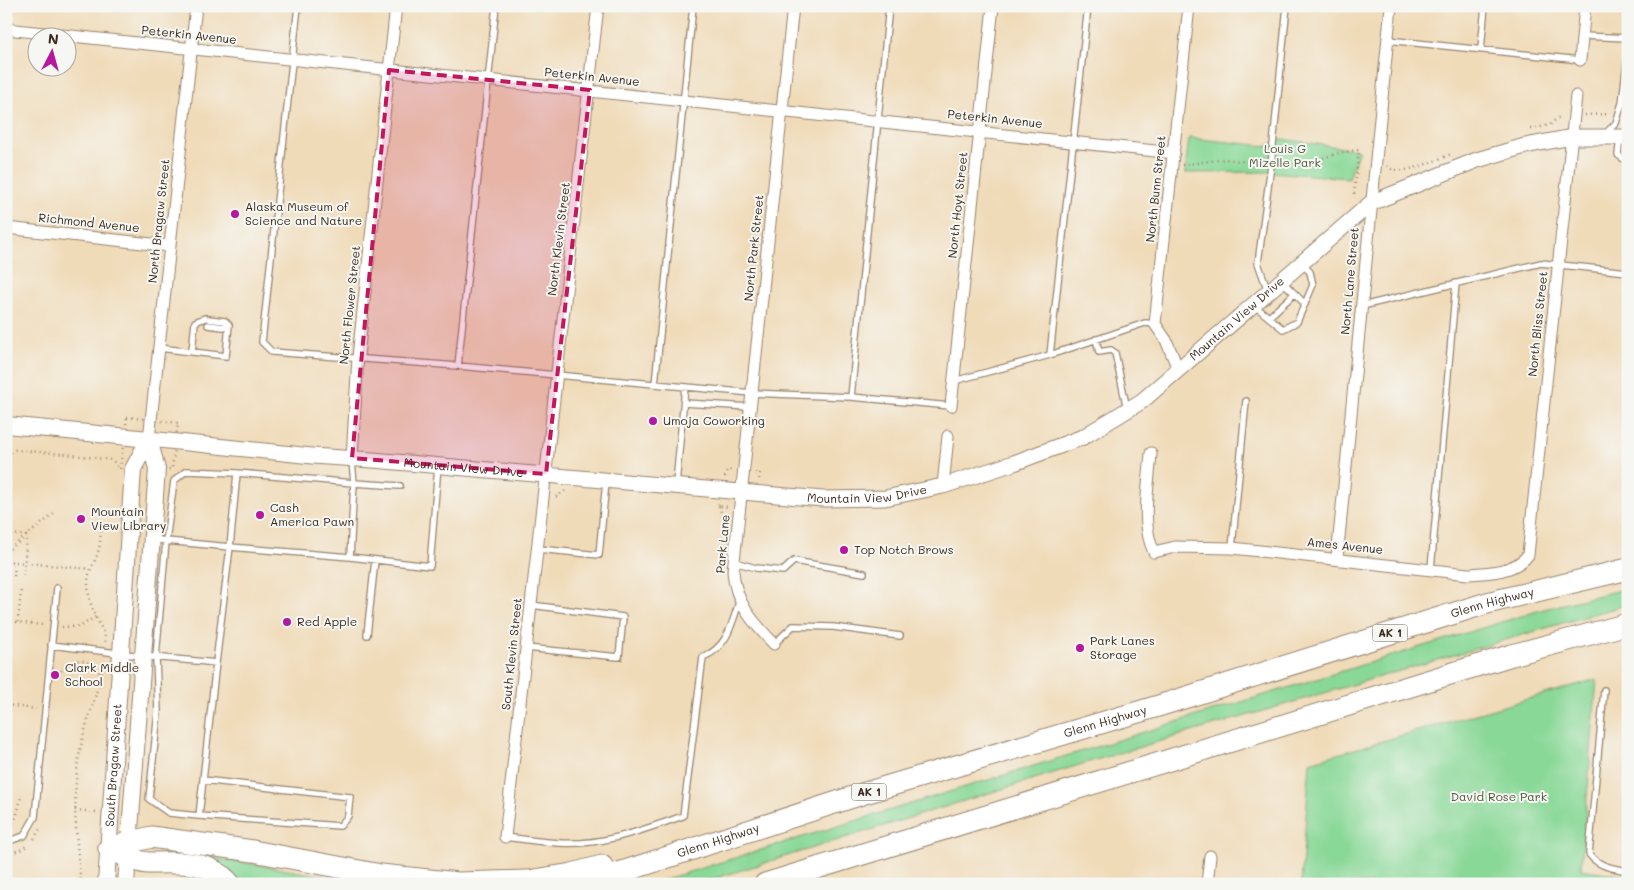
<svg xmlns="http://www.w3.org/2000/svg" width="1634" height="890" font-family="Mali,sans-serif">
	<rect width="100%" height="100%" fill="#f6f6f2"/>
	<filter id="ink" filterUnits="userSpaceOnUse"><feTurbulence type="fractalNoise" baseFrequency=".02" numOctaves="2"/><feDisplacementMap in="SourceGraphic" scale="10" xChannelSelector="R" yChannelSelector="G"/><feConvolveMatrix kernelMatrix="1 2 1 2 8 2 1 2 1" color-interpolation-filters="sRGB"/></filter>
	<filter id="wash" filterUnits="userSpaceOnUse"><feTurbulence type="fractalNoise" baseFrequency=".0096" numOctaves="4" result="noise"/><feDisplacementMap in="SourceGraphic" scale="20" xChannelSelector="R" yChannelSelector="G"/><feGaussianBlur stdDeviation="1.12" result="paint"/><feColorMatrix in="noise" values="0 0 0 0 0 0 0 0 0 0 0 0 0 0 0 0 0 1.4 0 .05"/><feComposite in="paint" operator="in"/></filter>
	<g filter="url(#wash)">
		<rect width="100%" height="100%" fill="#f0dbb9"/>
		<path fill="#89d897" stroke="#62815a" d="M1189,138L1267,146L1282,139L1359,150L1349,178L1270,172L1185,173Z
			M1628,588V604L1089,762L697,884H650L1544,609Z
			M1597,679L1581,869L1628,876V884H1301L1310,762Z
			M197,855L373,884H240L231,874Z"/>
	</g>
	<g filter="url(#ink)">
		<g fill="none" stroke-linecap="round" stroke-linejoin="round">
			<defs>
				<path id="service" d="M298,6L262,342L272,352L458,366L752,393L851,397L951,406
					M1582,36L1628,38
					M1387,40L1580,60
					M1481,49L1485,6
					M1622,103L1628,53
					M1605,134L1616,123L1622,103L1628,104
					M1620,137L1618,155L1628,162
					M1282,281L1305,304
					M1268,291L1258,263L1271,165L1287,6
					M1255,306L1283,329L1297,322L1313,285L1310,272L1301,263
					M1362,306L1541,263L1628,272
					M1269,317L1294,294
					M208,325L223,327L229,325
					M1096,339L1099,352L1111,350L1115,353L1127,409
					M159,348L226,356L229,325L225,321L209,319
					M192,352L195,322L205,318
					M1050,355L1088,6
					M458,366L496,6
					M954,381L1050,355L1145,323L1155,324
					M655,384L693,6
					M851,397L889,6
					M684,403L750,407
					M352,461L354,483L400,486
					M237,473L354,483L350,557L230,547Z
					M676,484L685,387
					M153,539L166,541L174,481L186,471L237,473
					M1232,548L1246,401
					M538,549L599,555L606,482
					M350,557L430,566L438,466
					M734,562L756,568L783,571L794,561L864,573
					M1431,569L1456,283
					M367,635L375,560
					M774,644L793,626L833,627L900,636
					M51,645L142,656C167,659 191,660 216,663L199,816L169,813L149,799L158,712L156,657L166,541L230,547L216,663
					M526,648L619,657L623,617L531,605
					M1604,690L1589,854C1599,867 1612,868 1628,871
					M199,816L340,826L348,816L350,797L203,780
					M505,837C523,839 541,842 559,843C602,846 643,830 683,816L703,657C727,648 732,624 739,602
					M6,842L24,836L35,817L57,588"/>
				<path id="minor" d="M6,29L1174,153
					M1580,60L1585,6
					M6,228L170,246
					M1178,369L1166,340L1155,324L1189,6
					M951,406L993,6
					M149,439L196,6
					M1151,453C1149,485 1140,523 1154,552L1175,547L1232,548L1468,574C1489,573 1515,572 1528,555L1576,96
					M352,458L358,357L396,6
					M943,486L948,436
					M1337,558L1391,6
					M774,644C753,622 735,603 733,571L793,6
					M505,837L598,6
					M1207,884L1210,856"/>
				<g id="tertiary">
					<path id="s1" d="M149,439L312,456L373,460L823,499L885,498L943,486L1014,463L1083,437L1142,401L1371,203L1477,160L1525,146L1572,137H1628"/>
				</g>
				<g id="secondary">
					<path d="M6,425L149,439"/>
					<path id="s2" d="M106,884L133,469L149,439"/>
					<path d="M126,884L157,469L149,439"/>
				</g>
				<g id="motorway">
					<path d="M109,848L151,837L253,851L381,875L458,883L528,881L572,874L602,866"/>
					<path d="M109,848C120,853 137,863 149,863C178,863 209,859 230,884"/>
					<path id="s3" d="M585,884L865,793L1155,707L1487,603L1628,569"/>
					<path d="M765,884L1512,655L1628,624"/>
				</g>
			</defs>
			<use href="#service" stroke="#96826c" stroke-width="8"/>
			<use href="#minor" stroke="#96826c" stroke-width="13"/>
			<use href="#tertiary" stroke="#96826c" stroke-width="17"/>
			<use href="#secondary" stroke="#96826c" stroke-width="18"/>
			<use href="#motorway" stroke="#96826c" stroke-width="23"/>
			<path stroke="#96826c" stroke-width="2.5" stroke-dasharray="1 4" stroke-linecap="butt" d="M1585,115L1609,114
				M1531,129L1550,125L1557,118L1562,117
				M1182,165L1225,159L1263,164
				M1279,165C1312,167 1328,152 1359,150L1354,194
				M1387,166C1400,179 1436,159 1452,154
				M127,417L178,423L172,469H120Z
				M6,455L15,450L65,454L112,460L119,468
				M755,473H760L759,480
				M725,477L727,470L732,471
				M556,497L565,491
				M719,504L718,506L728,507
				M719,506L722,516
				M101,531C100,540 100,549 96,558C92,567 88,572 88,583C88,595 91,607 96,618C100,628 106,631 105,643
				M6,533L27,536L23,578
				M6,552L55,513
				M6,561L90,569
				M14,576L15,562
				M6,621L43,625L44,624
				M18,622L21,591
				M62,627L81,626L95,617
				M58,675C72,656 87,655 101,675
				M6,705L36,709
				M75,810L97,812
				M6,830C17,823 18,809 21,797
				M34,839L40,829
				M6,854L20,850L28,845
				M81,884C76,837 71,792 81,746C87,717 100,690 103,661"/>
			<use href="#service" stroke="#fff" stroke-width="5.5"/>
			<use href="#minor" stroke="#fff" stroke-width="11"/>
			<use href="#tertiary" stroke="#fff" stroke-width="15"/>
			<use href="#secondary" stroke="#fff" stroke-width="16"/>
			<use href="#motorway" stroke="#fff" stroke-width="21"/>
		</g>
	</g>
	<path fill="#c2185b" fill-opacity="0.2" stroke="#c2185b" stroke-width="4" stroke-dasharray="10 6" stroke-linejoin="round" d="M389,70L590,90L546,474L352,458Z"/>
	<g fill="#b5179e" stroke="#f6f6f2" stroke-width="2">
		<circle cx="235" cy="214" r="5"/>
		<circle cx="653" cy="421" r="5"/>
		<circle cx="260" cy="515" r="5"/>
		<circle cx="81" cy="519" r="5"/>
		<circle cx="844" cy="550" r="5"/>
		<circle cx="287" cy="622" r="5"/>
		<circle cx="1080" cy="648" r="5"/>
		<circle cx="55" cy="675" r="5"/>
	</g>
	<g text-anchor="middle" stroke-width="4" stroke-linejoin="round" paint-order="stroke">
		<g fill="#f6f6f2" stroke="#73675e" stroke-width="1">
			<rect x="1372.5" y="624.5" width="35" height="17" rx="4"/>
			<rect x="851.5" y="783.5" width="35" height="17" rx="4"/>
		</g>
		<g font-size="11" font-weight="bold" fill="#3b2a1e">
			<text x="1390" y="637">AK 1</text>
			<text x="869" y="796">AK 1</text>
		</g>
		<g font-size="12" fill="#3b2a1e" stroke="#f6f6f2">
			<text transform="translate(189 35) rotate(6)" y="4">Peterkin Avenue</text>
			<text transform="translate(592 77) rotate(6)" y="4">Peterkin Avenue</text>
			<text transform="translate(995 119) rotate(6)" y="4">Peterkin Avenue</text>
			<text transform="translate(1156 189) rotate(-84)" y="4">North Bunn Street</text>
			<text transform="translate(958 205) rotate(-84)" y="4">North Hoyt Street</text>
			<text transform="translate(159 221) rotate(-84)" y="4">North Bragaw Street</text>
			<text transform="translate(89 223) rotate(6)" y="4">Richmond Avenue</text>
			<text transform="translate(559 239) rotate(-83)" y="4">North Klevin Street</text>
			<text transform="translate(754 248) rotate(-84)" y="4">North Park Street</text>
			<text transform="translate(1350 281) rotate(-85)" y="4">North Lane Street</text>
			<text transform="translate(350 305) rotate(-84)" y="4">North Flower Street</text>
			<text dy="4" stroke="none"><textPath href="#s1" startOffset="1141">Mountain View Drive</textPath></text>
			<text transform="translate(1538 324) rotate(-84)" y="4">North Bliss Street</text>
			<text dy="4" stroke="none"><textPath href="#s1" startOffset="316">Mountain View Drive</textPath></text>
			<text dy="4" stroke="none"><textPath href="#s1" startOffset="721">Mountain View Drive</textPath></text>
			<text transform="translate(723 544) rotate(-85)" y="4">Park Lane</text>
			<text transform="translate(1345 546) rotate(6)" y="4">Ames Avenue</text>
			<text dy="4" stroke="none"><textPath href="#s3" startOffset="950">Glenn Highway</textPath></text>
			<text transform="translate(512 654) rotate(-84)" y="4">South Klevin Street</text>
			<text dy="4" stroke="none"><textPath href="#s3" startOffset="545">Glenn Highway</textPath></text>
			<text dy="4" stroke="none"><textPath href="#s2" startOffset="119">South Bragaw Street</textPath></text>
			<text dy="4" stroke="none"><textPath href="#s3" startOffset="140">Glenn Highway</textPath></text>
		</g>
		<g font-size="12" fill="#4e563c" stroke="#f6f6f2">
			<text x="1285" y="153">Louis G<tspan x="1285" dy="14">Mizelle Park</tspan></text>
			<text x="1499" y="801">David Rose Park</text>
		</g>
		<g font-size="12" fill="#3b2a1e" stroke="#f6f6f2" text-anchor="start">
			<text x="245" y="211">Alaska Museum of<tspan x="245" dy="14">Science and Nature</tspan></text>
			<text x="663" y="425">Umoja Coworking</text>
			<text x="270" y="512">Cash<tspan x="270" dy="14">America Pawn</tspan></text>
			<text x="91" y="516">Mountain<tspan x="91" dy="14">View Library</tspan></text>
			<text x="854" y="554">Top Notch Brows</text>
			<text x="297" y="626">Red Apple</text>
			<text x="1090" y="645">Park Lanes<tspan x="1090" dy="14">Storage</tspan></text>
			<text x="65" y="672">Clark Middle<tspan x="65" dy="14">School</tspan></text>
		</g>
	</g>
	<rect width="1634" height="890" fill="none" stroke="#f6f6f2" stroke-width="25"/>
	<g transform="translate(52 52) rotate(6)"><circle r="24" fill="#f6f6f2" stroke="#aba49d"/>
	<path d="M0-4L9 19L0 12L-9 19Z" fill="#b5179e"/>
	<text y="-8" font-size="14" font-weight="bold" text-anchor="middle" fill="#3b2a1e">N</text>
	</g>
</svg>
